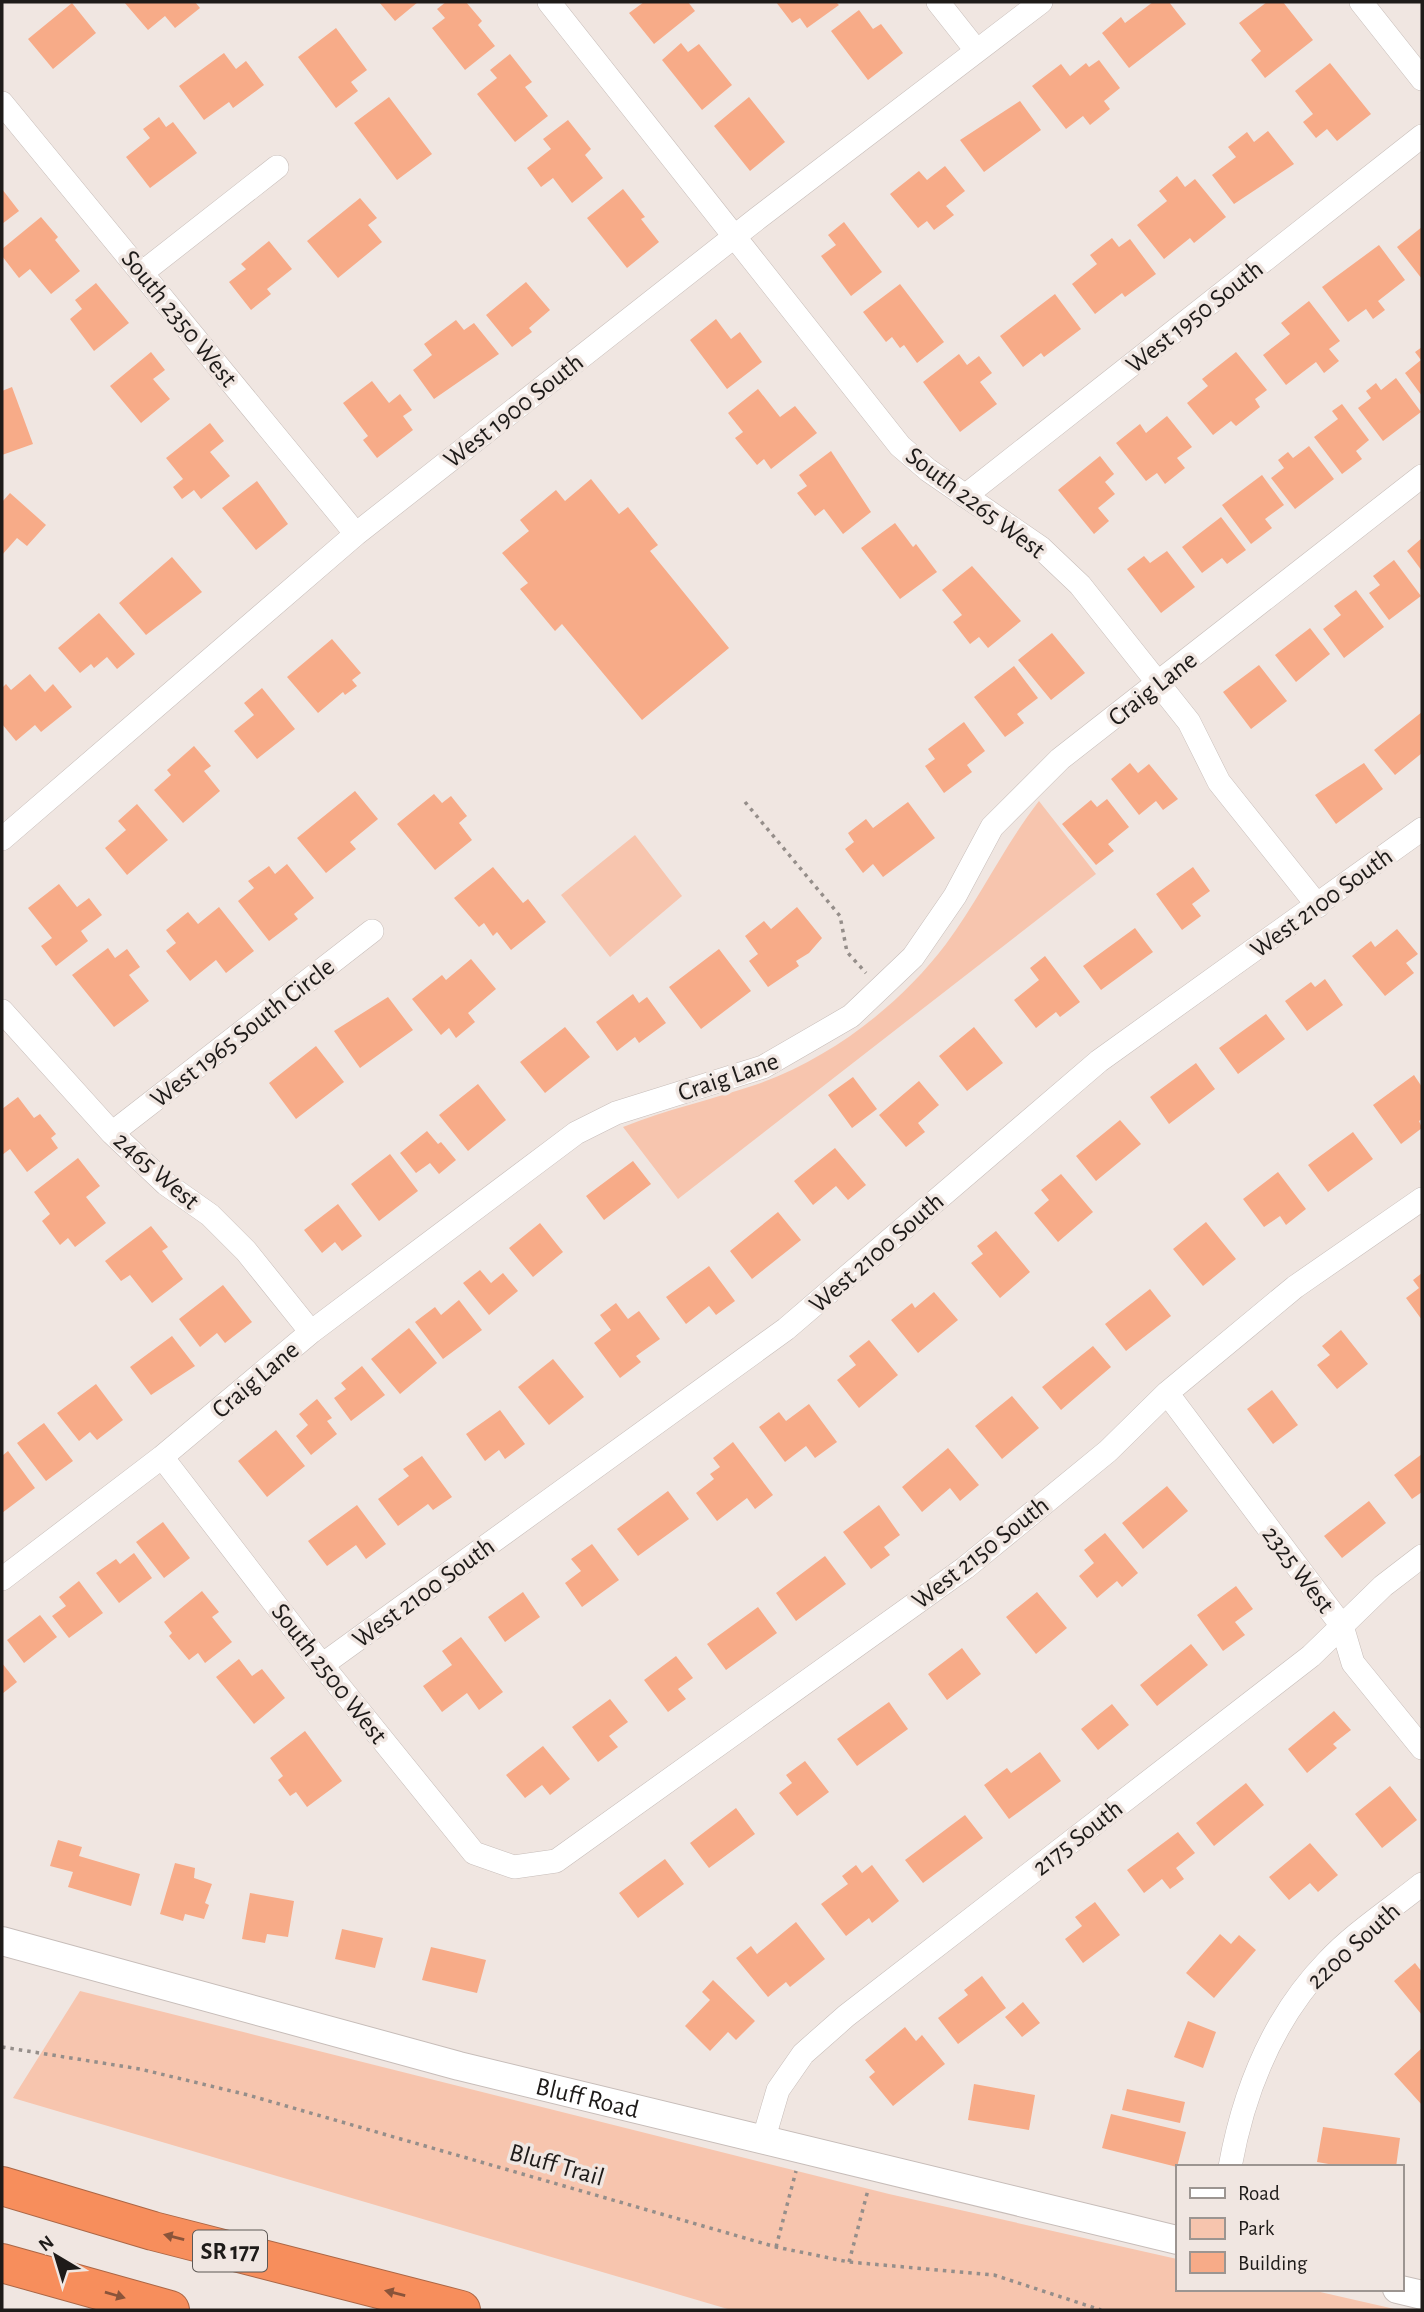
<svg xmlns="http://www.w3.org/2000/svg" width="1424" height="2312" font-family="'Alegreya Sans',sans-serif">
	<rect width="100%" height="100%" fill="#f0e6e1"/>
	<path fill="#f7c5ae" d="M1039,801L1096,874L678,1199L623,1127C667,1109 711,1100 755,1085C830,1059 899,1006 946,944C980,898 1004,846 1039,801Z
		M635,835L682,896L610,957L561,895Z
		M80,1991L889,2194L1177,2259V2289H1307L1399,2310H731L13,2098Z"/>
	<path fill="#f7ab88" d="M124,2H195L200,8L175,28L165,16L148,30Z
		M379,2H418L395,21Z
		M446,2H466L482,21L478,25L495,46L465,70L432,28L445,18L437,9Z
		M644,2H688L695,11L654,44L629,13Z
		M776,2H836L839,5L807,28L800,18L792,23Z
		M1153,2H1169L1186,24L1129,68L1102,33L1121,17L1125,23Z
		M1267,2H1283L1313,40L1265,78L1251,60L1261,51L1239,23Z
		M72,3L96,33L53,69L28,39Z
		M859,10L873,29L881,24L903,53L868,80L831,31Z
		M336,28L367,70L351,82L358,91L336,108L298,57Z
		M681,43L688,52L699,44L732,85L702,110L662,60Z
		M224,53L236,69L246,61L264,85L233,108L229,102L204,120L179,86Z
		M510,54L532,82L525,87L548,116L515,142L477,94L497,78L490,70Z
		M1099,60L1120,88L1104,101L1110,109L1090,125L1083,116L1066,129L1032,86L1061,64L1070,76L1086,63L1089,67Z
		M1330,63L1371,114L1337,141L1327,129L1316,138L1303,122L1313,114L1295,91Z
		M389,97L432,154L397,180L354,123Z
		M749,97L785,142L750,171L714,126Z
		M1020,101L1041,130L984,172L960,140Z
		M159,117L166,127L173,122L197,153L150,188L126,157L150,138L143,129Z
		M568,120L591,149L585,155L603,178L572,203L553,178L541,187L527,168L551,149L543,139Z
		M1268,131L1294,164L1234,204L1212,175L1236,157L1228,147L1247,132L1254,142Z
		M945,166L965,191L946,206L954,215L934,230L927,221L918,228L890,194L919,171L927,180Z
		M1177,176L1185,187L1195,179L1226,217L1194,243L1190,238L1164,259L1137,225L1167,201L1159,191Z
		M2,189L19,211L2,224Z
		M623,189L645,217L641,219L659,242L627,268L587,218Z
		M360,198L377,218L368,225L382,242L338,278L307,241Z
		M41,217L58,237L55,240L80,271L51,294L30,269L19,278L2,256V249Z
		M844,222L882,272L851,296L821,256L836,245L828,235Z
		M1422,227V279L1397,247Z
		M1112,238L1119,247L1130,239L1156,274L1125,297L1122,293L1095,314L1072,284L1097,264L1090,255Z
		M269,241L292,269L267,289L271,294L251,310L229,282L246,269L241,264Z
		M1379,245L1405,280L1378,301L1385,310L1373,319L1366,309L1348,322L1322,287Z
		M526,282L550,310L529,328L532,332L512,347L486,315Z
		M96,283L129,323L94,351L70,319L82,309L75,300Z
		M900,284L944,342L917,363L904,345L900,348L892,337L886,342L863,312Z
		M1055,294L1081,329L1044,357L1041,353L1023,367L1000,336Z
		M1309,301L1340,341L1329,349L1339,361L1324,373L1316,362L1286,385L1263,355L1290,334L1281,323Z
		M716,319L731,339L740,332L762,362L727,389L690,340Z
		M456,320L464,330L474,323L499,354L434,399L413,370L432,355L424,344Z
		M1422,347V396L1405,373L1421,360L1415,352Z
		M151,352L165,370L153,379L170,399L141,423L110,386Z
		M1236,352L1267,390L1255,399L1260,407L1236,426L1231,421L1213,435L1187,403L1208,386L1202,379Z
		M959,354L967,365L979,356L992,373L980,382L997,404L960,432L923,382Z
		M1396,378L1421,412L1383,441L1358,408L1371,398L1366,391L1376,383L1381,390Z
		M372,381L389,403L400,394L412,410L403,416L413,430L377,458L363,440L368,436L343,403Z
		M12,387L33,444L2,455V391Z
		M758,389L780,417L795,406L817,433L771,469L764,459L757,465L735,438L743,432L728,413Z
		M1342,404L1369,440L1356,451L1362,459L1342,474L1314,437L1338,419L1332,411Z
		M1167,416L1192,447L1177,458L1185,468L1165,484L1157,473L1146,481L1116,443L1140,424L1146,433Z
		M210,423L224,441L210,452L230,476L201,499L194,490L182,499L173,487L183,479L166,458Z
		M1309,446L1334,479L1295,509L1271,478L1284,468L1278,460L1288,452L1293,458Z
		M831,451L871,512L843,534L824,509L815,516L797,493L807,486L799,475Z
		M1100,456L1114,474L1105,482L1115,494L1098,508L1109,521L1094,534L1058,490Z
		M1262,475L1284,505L1265,519L1272,528L1251,544L1222,505Z
		M591,479L619,514L628,507L658,545L650,551L729,648L642,720L562,624L555,631L520,589L528,583L502,553L529,531L520,520L556,490L565,501Z
		M257,481L288,524L256,550L222,508Z
		M10,493L46,525L27,546L17,538L2,555V502Z
		M1221,517L1246,550L1227,564L1222,558L1202,573L1182,547Z
		M895,523L913,547L916,544L937,572L900,599L861,548Z
		M1422,538V571L1407,551Z
		M1167,551L1195,587L1161,613L1127,569L1144,556L1150,563Z
		M172,557L202,592L146,635L119,603Z
		M1394,560L1421,596L1389,620L1369,593L1380,585L1373,576Z
		M972,566L1021,621L988,648L979,637L970,644L953,622L962,615L942,590Z
		M1356,590L1384,627L1344,658L1323,629L1341,615L1334,606Z
		M99,613L135,654L117,669L107,657L94,668L91,664L80,673L58,648Z
		M1310,628L1330,654L1296,682L1275,655Z
		M1052,633L1085,673L1051,700L1018,660Z
		M332,639L361,673L352,680L357,686L345,695L343,692L318,713L287,677Z
		M1259,665L1287,701L1251,729L1223,692Z
		M1014,666L1038,698L1017,714L1024,723L1005,737L974,697Z
		M30,674L45,692L53,684L72,707L41,732L35,725L16,741L2,724V688L6,684L11,690Z
		M262,688L295,729L257,759L234,731L254,715L244,703Z
		M1422,712V753L1395,775L1374,750Z
		M964,722L985,751L967,765L972,772L944,793L925,766L935,759L928,749Z
		M194,746L211,766L204,771L220,791L183,823L154,790L171,775L167,770Z
		M1130,763L1138,773L1149,764L1178,799L1163,810L1156,801L1139,815L1111,779Z
		M1364,763L1383,789L1336,824L1315,795Z
		M355,791L378,819L350,842L356,849L326,873L297,838Z
		M434,794L442,803L451,796L467,816L459,823L472,840L435,870L397,824Z
		M1107,799L1129,827L1108,844L1114,851L1096,865L1062,824L1091,800L1097,807Z
		M908,802L935,838L883,877L873,864L863,873L845,849L854,842L848,833L866,819L873,828Z
		M137,804L168,840L127,875L105,848L126,830L118,821Z
		M287,864L314,898L294,914L298,919L269,941L238,901L254,888L248,881L269,866L275,874Z
		M493,867L523,903L528,899L546,922L511,950L497,932L493,936L484,923L479,927L454,898Z
		M1193,867L1210,891L1192,904L1201,916L1182,930L1156,894Z
		M59,884L77,907L89,898L102,915L81,931L88,941L56,966L41,946L52,938L28,908Z
		M219,907L254,951L226,973L216,960L190,981L166,951L176,943L166,930L188,912L198,924Z
		M797,907L822,938L809,953L796,961L799,966L768,987L749,961L758,954L745,936L764,921L771,929Z
		M1135,928L1153,952L1101,990L1083,966Z
		M1397,929L1418,954L1406,963L1414,973L1385,996L1352,956L1371,941L1375,947Z
		M108,948L115,958L127,949L140,967L129,975L149,1001L114,1027L72,975Z
		M719,949L751,991L701,1029L669,987Z
		M1045,956L1080,1002L1060,1017L1056,1012L1036,1028L1014,1000L1039,980L1030,968Z
		M471,959L496,989L468,1013L475,1022L456,1038L449,1028L441,1035L412,999L442,975L446,980Z
		M1325,979L1343,1005L1307,1031L1285,1001L1311,982L1315,987Z
		M633,994L639,1003L647,997L666,1023L639,1043L635,1037L617,1051L596,1022Z
		M388,997L413,1030L360,1068L334,1031Z
		M1266,1014L1285,1039L1238,1074L1219,1048Z
		M565,1027L590,1057L545,1093L520,1062Z
		M974,1027L1003,1063L967,1091L939,1056Z
		M316,1046L344,1082L296,1119L269,1083Z
		M1196,1063L1215,1089L1169,1124L1150,1097Z
		M1414,1075L1422,1087V1119L1419,1121L1422,1128L1401,1144L1373,1105Z
		M853,1077L877,1109L852,1128L828,1095Z
		M919,1081L939,1105L918,1123L925,1132L906,1147L879,1115Z
		M478,1084L506,1120L468,1151L439,1115Z
		M18,1097L34,1118L40,1114L56,1134L51,1138L58,1148L27,1172L10,1149L2,1155V1109Z
		M1120,1120L1141,1144L1096,1181L1076,1156Z
		M427,1131L438,1144L441,1142L456,1160L439,1174L430,1163L416,1173L400,1153Z
		M1353,1132L1373,1159L1328,1192L1308,1165Z
		M835,1148L866,1185L848,1200L836,1186L813,1205L794,1181Z
		M390,1154L418,1191L379,1221L351,1184Z
		M78,1158L100,1186L86,1197L106,1223L75,1247L68,1238L60,1245L42,1221L50,1214L34,1192Z
		M633,1161L651,1184L604,1220L586,1196Z
		M1278,1172L1306,1209L1286,1225L1280,1216L1264,1227L1243,1199Z
		M1061,1174L1093,1212L1058,1242L1034,1213L1049,1200L1041,1190Z
		M338,1204L362,1236L342,1251L335,1242L322,1253L304,1230Z
		M778,1212L801,1240L752,1279L730,1251Z
		M1206,1222L1236,1259L1203,1286L1173,1249Z
		M540,1223L563,1252L533,1277L509,1248Z
		M151,1226L168,1247L162,1251L183,1279L152,1303L130,1275L121,1281L105,1261Z
		M996,1231L1030,1272L1000,1298L971,1263L983,1254L977,1246Z
		M709,1266L735,1301L716,1315L709,1306L686,1324L666,1297Z
		M480,1270L491,1283L503,1273L518,1291L489,1315L463,1283Z
		M1422,1273V1320L1406,1298L1419,1288L1413,1280Z
		M223,1285L252,1322L225,1343L217,1333L200,1347L179,1319Z
		M1150,1289L1171,1316L1126,1351L1105,1324Z
		M934,1292L958,1320L918,1353L891,1320L912,1303L915,1308Z
		M459,1300L482,1330L443,1359L415,1322L435,1307L441,1315Z
		M616,1303L628,1319L639,1311L660,1339L636,1356L641,1362L620,1378L594,1343L611,1330L600,1315Z
		M409,1328L437,1363L400,1394L371,1359Z
		M1341,1330L1368,1364L1337,1389L1317,1365L1330,1355L1322,1346Z
		M172,1336L195,1366L151,1395L130,1367Z
		M869,1340L898,1375L859,1408L837,1380L856,1365L849,1356Z
		M1093,1346L1111,1367L1061,1410L1042,1387Z
		M553,1359L584,1397L549,1425L518,1387Z
		M362,1366L385,1395L351,1421L334,1398L346,1389L341,1383Z
		M96,1384L123,1420L97,1440L90,1432L79,1441L57,1413Z
		M1272,1390L1298,1425L1273,1444L1247,1409Z
		M1012,1396L1039,1428L1002,1459L975,1426Z
		M317,1399L332,1418L327,1421L337,1434L311,1455L296,1436L308,1425L299,1414Z
		M809,1404L837,1442L815,1458L806,1446L785,1462L759,1427L779,1412L786,1421Z
		M500,1410L525,1444L505,1459L499,1450L485,1461L466,1434Z
		M44,1423L73,1461L46,1481L17,1443Z
		M276,1430L305,1466L267,1497L238,1461Z
		M733,1442L773,1495L755,1509L747,1498L717,1521L696,1493L714,1479L710,1474L720,1467L713,1458Z
		M948,1448L979,1485L960,1501L950,1488L922,1512L902,1487Z
		M8,1451L35,1488L2,1513V1456Z
		M1422,1454V1492L1412,1499L1394,1475Z
		M422,1456L452,1497L433,1510L428,1504L398,1526L378,1499L409,1476L403,1469Z
		M1167,1486L1188,1511L1143,1549L1122,1523Z
		M668,1491L689,1519L638,1556L617,1529Z
		M1369,1501L1386,1523L1342,1558L1324,1536Z
		M357,1505L386,1544L366,1559L356,1545L327,1566L308,1541Z
		M879,1505L900,1535L884,1547L890,1555L871,1569L843,1532Z
		M163,1522L190,1558L164,1578L136,1542Z
		M1105,1533L1138,1573L1122,1587L1117,1581L1097,1598L1079,1576L1094,1563L1084,1550Z
		M592,1544L619,1580L582,1607L565,1583L581,1571L571,1559Z
		M134,1553L152,1578L119,1603L96,1573L116,1559L120,1564Z
		M825,1556L846,1584L796,1621L776,1593Z
		M79,1581L103,1613L69,1638L52,1616L66,1606L59,1597Z
		M1236,1586L1253,1609L1235,1622L1245,1635L1223,1651L1197,1615Z
		M202,1591L219,1612L212,1617L232,1642L205,1663L198,1653L189,1660L169,1636L172,1633L164,1622Z
		M523,1592L540,1617L505,1642L488,1617Z
		M1037,1592L1067,1628L1036,1654L1006,1617Z
		M758,1607L777,1633L726,1670L707,1644Z
		M40,1615L57,1637L24,1663L7,1640Z
		M461,1637L503,1692L479,1710L467,1693L442,1712L423,1686L452,1665L442,1651Z
		M1191,1644L1208,1665L1157,1706L1140,1685Z
		M962,1648L981,1674L947,1700L928,1674Z
		M676,1656L693,1678L678,1689L686,1699L668,1712L644,1680Z
		M239,1659L252,1676L262,1669L285,1698L254,1724L216,1677Z
		M2,1663L17,1682L2,1694Z
		M610,1699L628,1722L609,1736L618,1747L598,1762L572,1727Z
		M889,1702L908,1729L857,1766L837,1739Z
		M1112,1704L1129,1725L1098,1750L1081,1729Z
		M1334,1711L1351,1730L1333,1744L1337,1748L1307,1773L1288,1749Z
		M305,1731L342,1781L307,1807L296,1792L290,1796L278,1780L283,1776L270,1758Z
		M543,1746L570,1779L550,1795L542,1785L525,1798L506,1775Z
		M1040,1752L1061,1781L1009,1819L984,1785L1007,1768L1011,1773Z
		M805,1761L829,1792L797,1816L779,1793L792,1783L786,1775Z
		M1246,1783L1264,1805L1214,1846L1196,1823Z
		M1390,1786L1417,1820L1382,1848L1355,1814Z
		M736,1808L755,1834L709,1868L690,1843Z
		M965,1815L983,1838L923,1883L905,1860Z
		M1178,1832L1195,1853L1176,1868L1184,1879L1170,1889L1162,1879L1144,1893L1127,1870Z
		M58,1840L82,1847L79,1856L140,1874L131,1906L68,1887L73,1872L50,1866Z
		M1310,1843L1338,1875L1318,1892L1310,1883L1289,1900L1269,1877Z
		M665,1859L684,1884L638,1918L619,1893Z
		M175,1863L195,1868L194,1878L212,1884L205,1903L209,1905L204,1919L185,1914L183,1921L160,1914Z
		M856,1865L862,1873L872,1865L899,1901L872,1923L869,1918L846,1936L821,1904L848,1884L842,1876Z
		M250,1893L294,1901L288,1937L267,1934L265,1943L242,1939Z
		M1095,1902L1120,1935L1083,1963L1065,1939L1082,1926L1075,1917Z
		M796,1922L825,1959L790,1987L786,1982L768,1997L736,1958L751,1946L757,1954Z
		M342,1929L383,1938L375,1968L335,1959Z
		M1220,1934L1231,1944L1239,1935L1256,1950L1214,1998L1186,1973Z
		M431,1947L486,1960L477,1993L422,1980Z
		M1415,1963L1422,1972V2015L1394,1981Z
		M982,1976L1006,2008L958,2044L938,2018L968,1995L964,1990Z
		M713,1980L755,2021L736,2040L728,2032L710,2051L685,2026L710,2000L702,1992Z
		M1023,2002L1040,2023L1022,2037L1005,2017Z
		M1188,2021L1216,2032L1203,2068L1174,2057Z
		M905,2027L916,2041L922,2035L945,2064L893,2106L869,2077L875,2072L865,2060Z
		M1422,2048V2105L1394,2074Z
		M974,2084L1035,2095L1029,2130L968,2120Z
		M1127,2089L1185,2102L1180,2123L1122,2110Z
		M1111,2114L1186,2132L1177,2167L1102,2148Z
		M1323,2127L1400,2138L1396,2167H1346L1317,2162Z"/>
	<g fill="none" stroke-linecap="round" stroke-linejoin="round">
		<defs>
			<path id="minor" d="M549,2L900,446L928,470L1041,548L1080,585L1189,722L1219,782L1318,906
				M938,2L976,50
				M1361,2L1422,79
				M2,103L356,534
				M143,272L277,167
				M965,496L1422,136
				M2,839L356,534L758,218L1041,2
				M2,1011L112,1133L166,1184L210,1215L246,1251L311,1332
				M112,1133L372,931
				M1167,1393L1342,1626L1353,1663L1422,1748
				M162,1457L322,1665L474,1853L514,1867L556,1861L965,1568L1108,1451L1167,1393L1295,1287L1422,1199
				M2,1579L162,1457L311,1332L576,1133L616,1113L763,1067L851,1016L913,957L955,896L992,827L1060,759L1422,476
				M322,1665L786,1329L1099,1061L1422,829
				M763,2141L778,2090L803,2054L846,2016L1311,1656L1383,1586L1422,1556
				M1230,2167C1244,2090 1272,2019 1327,1962C1354,1933 1391,1909 1422,1884"/>
			<g id="tertiary">
				<path id="s1" d="M2,1941L459,2066L1177,2240"/>
				<path d="M1397,2289L1422,2295"/>
			</g>
			<path id="motorway" d="M2,2186L153,2231L461,2310
				M2,2263L170,2310"/>
		</defs>
		<use href="#minor" stroke="#c7bdb9" stroke-width="24"/>
		<use href="#tertiary" stroke="#c7bdb9" stroke-width="30"/>
		<use href="#motorway" stroke="#ab6645" stroke-width="40"/>
		<path stroke="#958e8a" stroke-width="3.5" stroke-dasharray="3.5 5" stroke-linecap="butt" d="M745,802L840,916L847,952L866,973
			M2,2047L140,2069L248,2095L776,2247L849,2262L994,2275L1101,2310
			M776,2247L796,2171
			M849,2262L868,2190"/>
		<use href="#minor" stroke="#fff" stroke-width="23"/>
		<use href="#tertiary" stroke="#fff" stroke-width="28"/>
		<use href="#motorway" stroke="#f78e5c" stroke-width="38"/>
	</g>
	<defs><path id="oneway-solid" d="M-6-.8H1V-3.2L6.5 0L1 3.2V.8H-6Z" transform="scale(1.75)"/></defs>
	<g fill="#8a543a">
		<use href="#oneway-solid" transform="translate(174 2237) rotate(-166)"/>
		<use href="#oneway-solid" transform="translate(395 2293) rotate(-166)"/>
		<use href="#oneway-solid" transform="translate(115 2295) rotate(16)"/>
	</g>
	<g text-anchor="middle" stroke-width="7" stroke-linejoin="round" paint-order="stroke">
		<rect fill="#f0e6e1" stroke="#5d5855" stroke-width="2" x="193" y="2230.5" width="74" height="41" rx="5"/>
		<g font-size="24" font-weight="bold" fill="#1e1b19">
			<text x="230" y="2259">SR 177</text>
		</g>
		<g font-size="26" fill="#1e1b19" stroke="#f0e6e1">
			<text transform="translate(1194 316) rotate(-38)" y="9">West 1950 South</text>
			<text transform="translate(180 318) rotate(51)" y="9">South 2350 West</text>
			<text transform="translate(513 410) rotate(-38)" y="9">West 1900 South</text>
			<text transform="translate(976 502) rotate(37)" y="9">South 2265 West</text>
			<text transform="translate(1152 688) rotate(-38)" y="9">Craig Lane</text>
			<text transform="translate(1321 902) rotate(-36)" y="9">West 2100 South</text>
			<text transform="translate(242 1032) rotate(-38)" y="9">West 1965 South Circle</text>
			<text transform="translate(728 1076) rotate(-19)" y="9">Craig Lane</text>
			<text transform="translate(157 1170) rotate(41)" y="9">2465 West</text>
			<text transform="translate(876 1252) rotate(-41)" y="9">West 2100 South</text>
			<text transform="translate(255 1379) rotate(-40)" y="9">Craig Lane</text>
			<text transform="translate(980 1552) rotate(-38)" y="9">West 2150 South</text>
			<text transform="translate(1299 1569) rotate(53)" y="9">2325 West</text>
			<text transform="translate(423 1592) rotate(-36)" y="9">West 2100 South</text>
			<text transform="translate(330 1673) rotate(52)" y="9">South 2500 West</text>
			<text transform="translate(1077 1837) rotate(-38)" y="9">2175 South</text>
			<text transform="translate(1353 1945) rotate(-42)" y="9">2200 South</text>
			<text dy="9" stroke="none"><textPath href="#s1" startOffset="606">Bluff Road</textPath></text>
			<text transform="translate(557 2164) rotate(16)" y="9">Bluff Trail</text>
		</g>
	</g>
	<rect width="1424" height="2312" fill="none" stroke="#1e1b19" stroke-width="7"/>
	<rect x="1176" y="2165" width="228" height="126" fill="#f0e6e1" stroke="#9c9591" stroke-width="2"/>
	<rect x="1190" y="2188" width="35" height="10" fill="#ffffff" stroke="#9c9591" stroke-width="2"/>
	<text x="1238" y="2200" font-size="21" fill="#1e1b19">Road</text>
	<rect x="1190" y="2218" width="35" height="21" fill="#f7c5ae" stroke="#9c9591" stroke-width="2"/>
	<text x="1238" y="2235" font-size="21" fill="#1e1b19">Park</text>
	<rect x="1190" y="2252" width="35" height="21" fill="#f7ab88" stroke="#9c9591" stroke-width="2"/>
	<text x="1238" y="2270" font-size="21" fill="#1e1b19">Building</text>
	<g transform="translate(56 2256) rotate(322)" stroke="#f0e6e1" stroke-width="5" paint-order="stroke">
	<path d="M0-5L12 26L0 18L-12 26Z" fill="#1e1b19"/>
	<text y="-10" font-size="19" font-weight="bold" text-anchor="middle" fill="#1e1b19">N</text>
	</g>
</svg>
